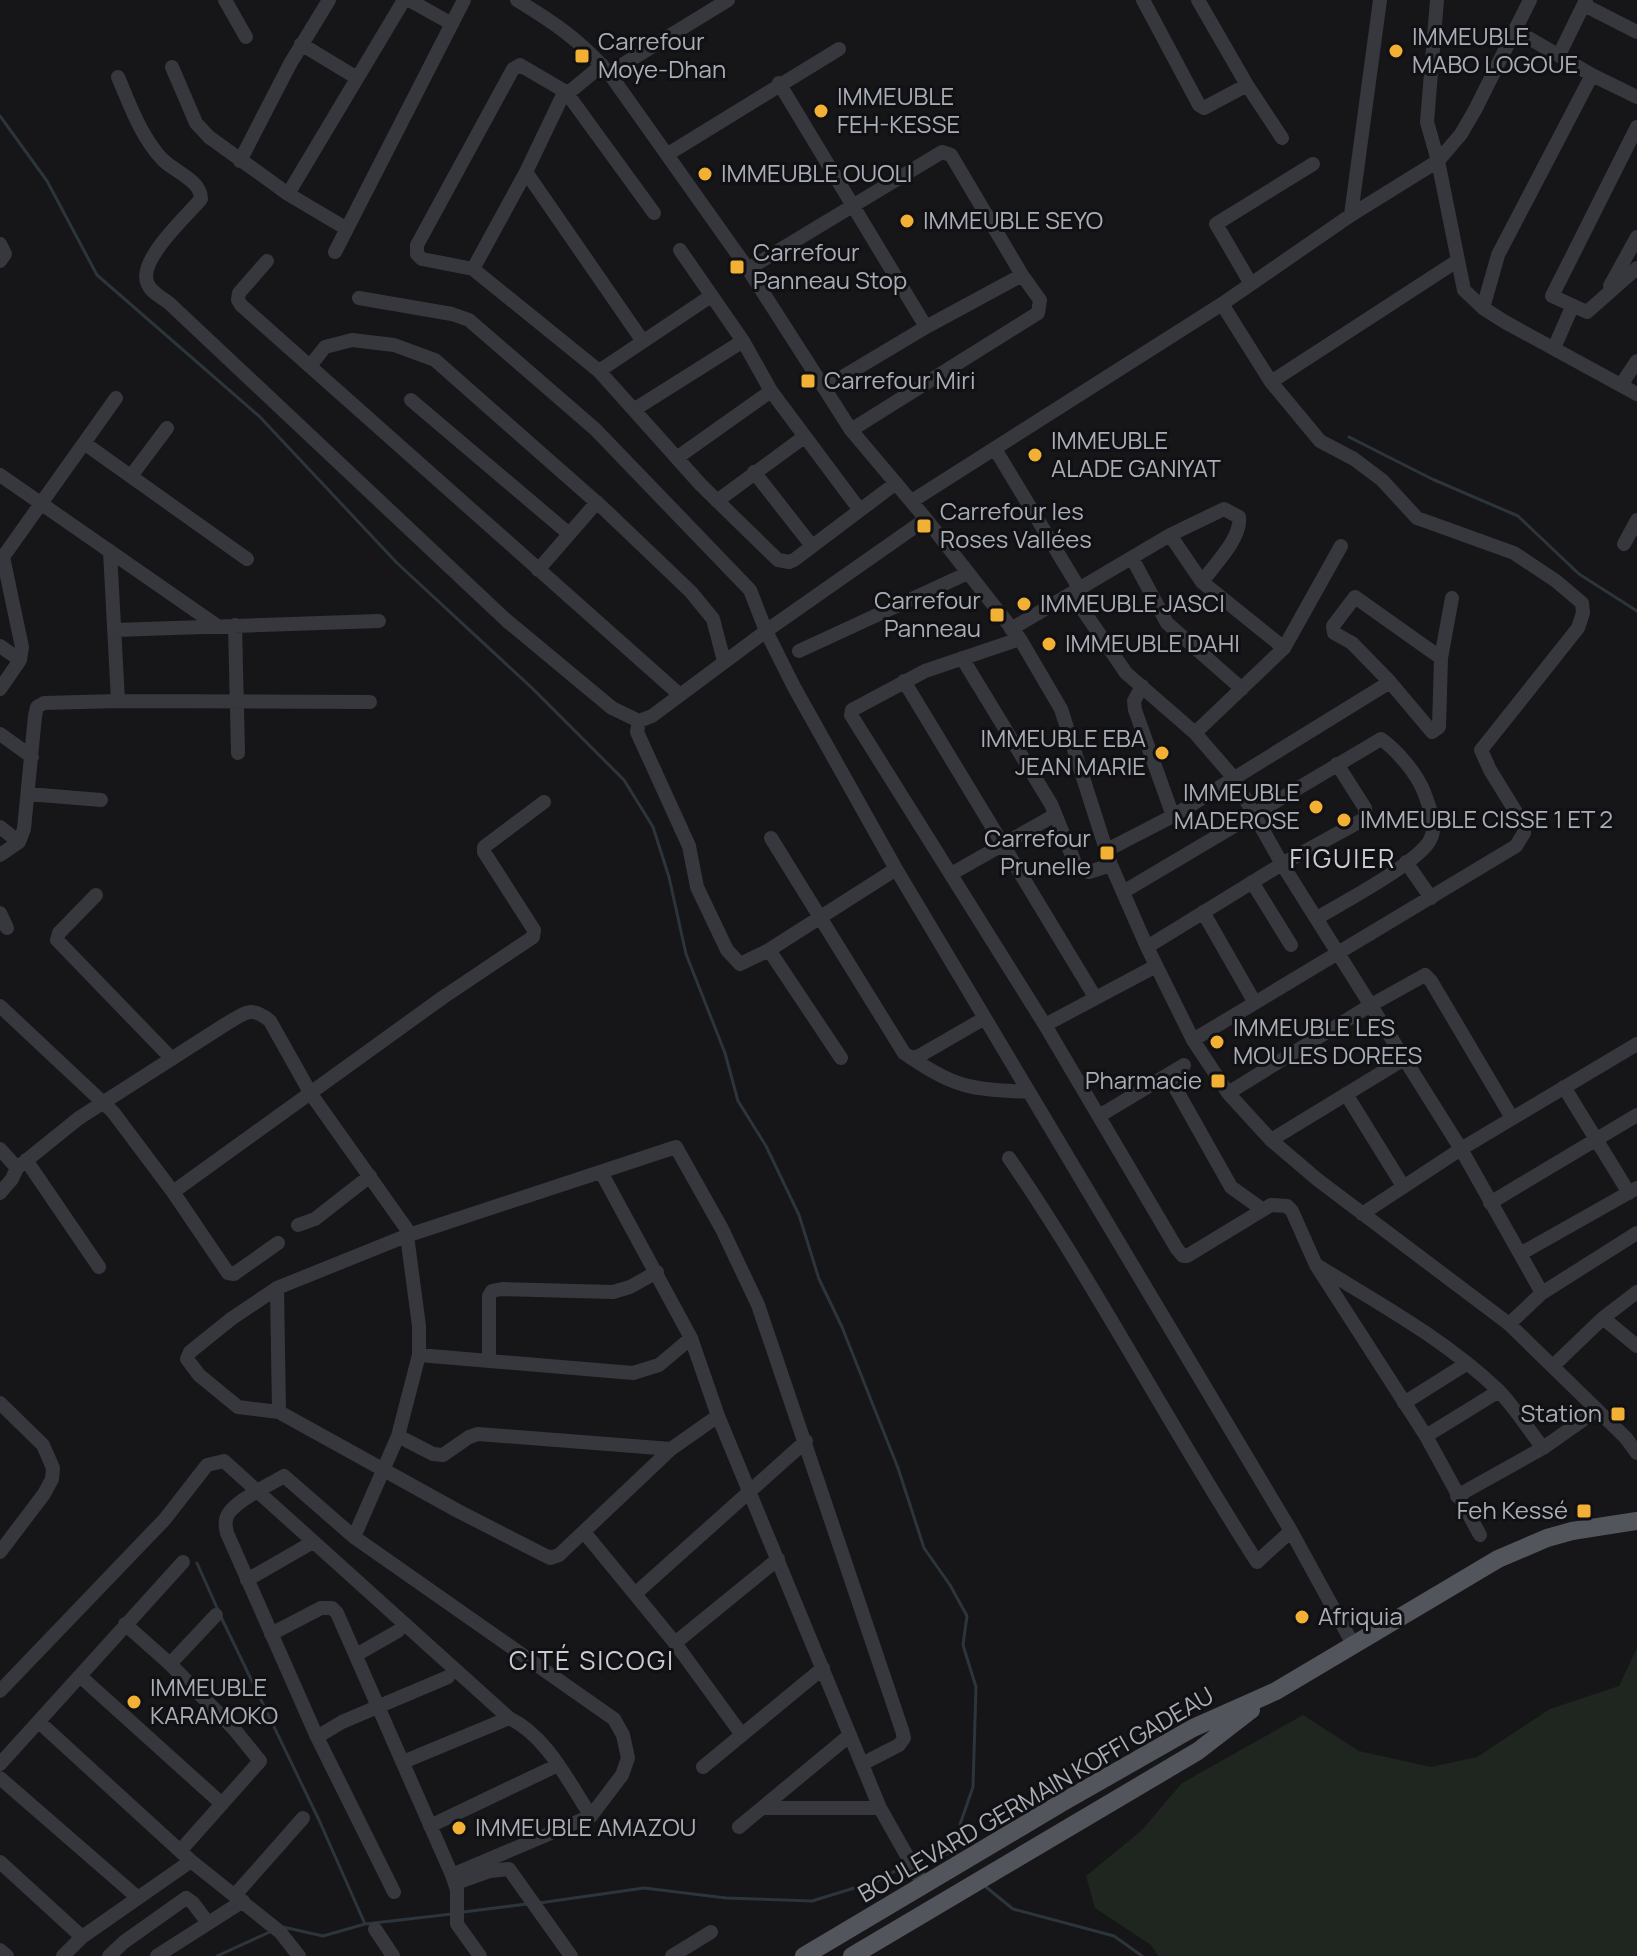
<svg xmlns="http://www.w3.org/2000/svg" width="1637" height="1956" font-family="Manrope,sans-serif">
	<rect width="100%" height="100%" fill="#161618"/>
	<path fill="#1e261f" d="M1637,1648V1956H1158L1151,1945L1095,1908L1086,1876L1142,1830L1182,1783L1303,1715L1359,1751L1431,1767L1477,1757L1550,1709L1619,1686Z"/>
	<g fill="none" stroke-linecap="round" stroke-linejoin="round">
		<path stroke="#2c353c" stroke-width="3" d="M0,116L47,181L97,275L259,416L397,563L532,688L624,780L653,827L669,877L686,954L725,1053L738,1101L766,1146L799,1215L819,1279L842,1327L898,1468L924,1548L950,1585L967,1616L963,1645L976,1687L973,1787L956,1836L957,1852L920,1859
			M1349,437L1432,479L1518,516L1579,574L1637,611
			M197,1563L218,1610
			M221,1617L319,1820L365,1924
			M986,1887L1013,1909L1114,1936L1142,1956
			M539,1903L644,1888L726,1898L812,1901L877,1881L906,1865
			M463,1912L527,1904
			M283,1927L323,1936L365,1924L452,1914
			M217,1956L272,1931"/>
		<path stroke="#37383d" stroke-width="14" d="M225,0L246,37
			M409,0L452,24
			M517,0C556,24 577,38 609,73L748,269L851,430L926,519L1020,639L1061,709L1111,865L1147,947L1193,1040L1228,1093L1271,1140L1318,1180L1509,1324L1626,1438L1637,1453
			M1143,0L1199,105L1204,108L1247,85
			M1198,0L1247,85L1282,138
			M1437,0L1427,122L1438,161L1464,290L1483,308L1505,322L1637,394
			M1584,5L1637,32
			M1515,30L1592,75L1637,97
			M301,44L357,78
			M1559,55L1586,0
			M602,65L561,99L526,172L473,269L599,371L701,485L778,560L789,562L794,560L896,483
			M172,67L196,123L209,137L288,194L347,229
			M609,73L728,0
			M118,77C130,105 141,137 163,160C175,172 201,180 201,199C186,217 139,259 147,282C150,292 161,297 169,303L506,620L612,708L639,721L652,716L766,631L926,519
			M779,83L926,327
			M1637,127L1552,296L1587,312L1637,268
			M668,154L839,49
			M240,161L290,64L329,0
			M526,172L642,340
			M288,194L404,0
			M1351,215L1380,0
			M0,244L5,254L0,261
			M680,250L743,341L771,391L859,509
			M335,252L464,0
			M267,261L239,293L238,300L241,305L680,695
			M473,269L422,259L417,254V245L513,69L520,65L566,92L654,213
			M748,269L942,152L951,155L1022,275L1040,300L1038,313L851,430
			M1251,284L1216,224L1313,164
			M1610,286L1637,237
			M359,298L452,314L469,320L595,429L750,590L766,631L794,687L896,869L1291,1531L1354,1646
			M1483,308L1498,255L1592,75
			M1554,348L1572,307
			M310,366L325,347L352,340L394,345L435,360L603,508L691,592L713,619L724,661
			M599,371L711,296
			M1271,382L1457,261
			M1621,385L1637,361
			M824,388L926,327L1022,275
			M411,400L568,533
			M635,409L743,341
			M84,443L247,559
			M995,449L1079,588
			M678,457L771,391
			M754,472L812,546
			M0,475L216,625
			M131,476L167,428
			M717,501L804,437
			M912,501L1222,304L1351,215L1438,161L1461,134L1475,110L1530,0
			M1624,544L1637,520
			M110,551L118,701
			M1132,558L1167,623L1242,689
			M538,570L597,502
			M1202,582L1284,648
			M1072,594L1126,673L1195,733L1233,777L1282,864L1461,1149L1542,1293
			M235,625L238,753
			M1011,629L1170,535L1224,509L1239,517C1242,538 1214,565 1202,582L1170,535
			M115,630L379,621
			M1020,639L925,671L852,710L851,715L1045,1025L1177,1249L1183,1256H1187L1271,1205L1287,1206L1292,1211L1316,1265L1426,1436L1480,1535
			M0,646L20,660
			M799,651L968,573
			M962,658L1051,804L1077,868L1089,872L1111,865
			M1441,658L1355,597L1333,626L1334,633L1352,643L1390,682L1432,732L1439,727L1441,658L1452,598
			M904,681L1095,997
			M1142,686L1134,701L1135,710L1173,816
			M0,689L20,660L22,647L3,557L116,398
			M639,721L637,732L689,846L697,887L727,950L740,964L769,950
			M1195,733L1284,648L1341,546
			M0,734L32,757
			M28,794L101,800
			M0,827L19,842
			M771,838L904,1053C955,1088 968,1089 1029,1092
			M1107,850L1173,816L1390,682
			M0,855L19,842L24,829L35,716L37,707L44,703L118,701L370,702
			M1406,862L1431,898
			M951,874L1055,815
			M1252,882L1291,945
			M1123,892L1381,739C1397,750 1417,774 1424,792C1429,806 1438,826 1430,840C1418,863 1342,903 1317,918
			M96,895L59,933L57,940L172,1059
			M1203,912L1255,1003
			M0,913L7,928
			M1147,947L1282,864L1366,818L1365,808L1337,764
			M0,1006L113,1112L173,1192L442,998L533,937L534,930L484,852V847L544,802
			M1045,1025L1156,966
			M1193,1040L1516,846L1524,833V825L1490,770L1481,750L1578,628L1583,613L1582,603L1556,581L1514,553L1417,518L1382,480L1354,459L1320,441L1271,382L1222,304
			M841,1058L769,950L896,869
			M911,1058L919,1056L985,1018
			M1168,1075L1231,1187L1263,1210
			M1564,1087L1629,1193
			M1228,1093L1371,1005L1425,975L1431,981L1512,1118
			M1346,1094L1403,1186
			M1099,1116L1184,1065
			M1271,1140L1404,1059
			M0,1149L17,1168
			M1009,1158C1098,1288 1171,1429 1257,1562L1291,1531
			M26,1160L99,1267
			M601,1172L691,1338L718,1416L880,1808L924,1886
			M173,1192L228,1273L234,1274L278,1243
			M0,1193L12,1179L17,1168L79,1118L226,1024C245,1013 251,1005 270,1021L311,1094L406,1228L419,1326V1355L398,1436L354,1537
			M1490,1203L1637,1115
			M1362,1214L1461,1149L1637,1044
			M298,1225L315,1219L370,1176
			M1520,1254L1637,1188
			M1318,1266C1380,1304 1444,1339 1497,1389C1514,1406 1528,1429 1543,1448
			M277,1288L279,1412
			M1603,1318L1637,1346
			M1509,1324L1542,1293L1637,1233
			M419,1355L633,1373L659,1365L691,1338
			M489,1361V1296L492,1291L502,1289L613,1292L630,1287L657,1272
			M1553,1366L1603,1318L1637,1292
			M0,1403L43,1445L53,1468L52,1479L44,1494L0,1552
			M1404,1403L1466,1364
			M718,1416L671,1449L559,1555L550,1558L458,1511L279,1412L238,1407L199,1375L187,1359L190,1352L231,1319L277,1288L406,1236L676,1147L722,1229L758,1305L902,1730L904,1738L899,1745L862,1764
			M398,1436L433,1454L443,1455L469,1437L478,1434L671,1449
			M1426,1436L1499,1391
			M1457,1496L1543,1448L1597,1410
			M584,1532L675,1643L742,1735
			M247,1580L313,1542
			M635,1594L806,1441
			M125,1624L170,1664L234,1729L260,1761L180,1851
			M271,1634L321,1608H332L337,1613L452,1875L457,1890V1924L480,1956
			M675,1643L778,1559
			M356,1655L398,1631
			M170,1664L216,1615
			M80,1676L222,1804
			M0,1691L165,1519L207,1465L224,1461L509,1718
			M39,1722L191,1861L280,1932L299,1956
			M317,1737L342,1722L448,1677
			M403,1762L509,1718C547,1736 569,1783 591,1816
			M0,1764L183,1562
			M703,1767L823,1668
			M0,1778L137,1897
			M762,1808H880
			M430,1826L558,1765
			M739,1827L850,1735
			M0,1862L82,1937
			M462,1881L490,1871L509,1869L571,1956
			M394,1892L317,1737L227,1533C226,1529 225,1524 226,1520C228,1503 270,1485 284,1476L354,1537L614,1719L623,1735L628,1758L622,1775L591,1816L452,1875
			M235,1895L303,1818
			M375,1929L393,1956
			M0,1950L7,1956
			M63,1956L82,1937L191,1861
			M109,1956L124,1942L186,1898L193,1903L208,1923
			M157,1956L243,1901
			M672,1956L711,1932"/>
		<path stroke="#53555c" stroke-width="18" d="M804,1956L1063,1802L1193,1728L1276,1691L1498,1559L1547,1538L1572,1531L1637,1521
			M852,1956L1198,1751L1251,1710"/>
	</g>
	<g fill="#f2b134" stroke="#111113" stroke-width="3">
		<circle cx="1396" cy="51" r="8"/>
		<rect x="574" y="48" width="16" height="16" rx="4"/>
		<circle cx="821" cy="111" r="8"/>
		<circle cx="705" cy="174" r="8"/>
		<circle cx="907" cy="221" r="8"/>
		<rect x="729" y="259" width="16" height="16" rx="4"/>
		<rect x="800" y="373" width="16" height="16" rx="4"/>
		<circle cx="1035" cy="455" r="8"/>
		<rect x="916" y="518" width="16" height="16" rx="4"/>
		<circle cx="1024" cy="604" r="8"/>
		<rect x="989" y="607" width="16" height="16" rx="4"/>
		<circle cx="1049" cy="644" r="8"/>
		<circle cx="1162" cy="753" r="8"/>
		<circle cx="1316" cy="807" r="8"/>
		<circle cx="1344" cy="820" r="8"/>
		<rect x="1099" y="845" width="16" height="16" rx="4"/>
		<circle cx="1217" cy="1042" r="8"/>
		<rect x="1210" y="1073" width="16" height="16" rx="4"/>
		<rect x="1610" y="1406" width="16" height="16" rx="4"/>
		<rect x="1576" y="1503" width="16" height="16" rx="4"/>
		<circle cx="1302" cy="1617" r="8"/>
		<circle cx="134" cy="1702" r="8"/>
		<circle cx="459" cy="1828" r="8"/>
	</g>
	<g text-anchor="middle" stroke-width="6" stroke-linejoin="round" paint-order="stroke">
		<g font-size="24" fill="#a8adb8" stroke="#111113" text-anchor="start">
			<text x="1412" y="45">IMMEUBLE<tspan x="1412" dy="28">MABO LOGOUE</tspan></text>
			<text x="598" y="50">Carrefour<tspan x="598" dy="28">Moye-Dhan</tspan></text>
			<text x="837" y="105">IMMEUBLE<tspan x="837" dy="28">FEH-KESSE</tspan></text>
			<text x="721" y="182">IMMEUBLE OUOLI</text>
			<text x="923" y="229">IMMEUBLE SEYO</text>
			<text x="753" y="261">Carrefour<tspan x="753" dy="28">Panneau Stop</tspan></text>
			<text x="824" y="389">Carrefour Miri</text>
			<text x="1051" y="449">IMMEUBLE<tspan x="1051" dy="28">ALADE GANIYAT</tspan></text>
			<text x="940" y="520">Carrefour les<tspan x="940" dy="28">Roses Vallées</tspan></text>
			<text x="981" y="609" text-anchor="end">Carrefour<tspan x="981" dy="28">Panneau</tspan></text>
			<text x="1040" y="612">IMMEUBLE JASCI</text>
			<text x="1065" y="652">IMMEUBLE DAHI</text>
			<text x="1146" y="747" text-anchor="end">IMMEUBLE EBA<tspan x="1146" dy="28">JEAN MARIE</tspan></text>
			<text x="1300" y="801" text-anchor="end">IMMEUBLE<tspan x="1300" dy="28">MADEROSE</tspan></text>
			<text x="1360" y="828">IMMEUBLE CISSE 1 ET 2</text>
			<text x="1091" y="847" text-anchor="end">Carrefour<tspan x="1091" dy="28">Prunelle</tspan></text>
			<text x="1233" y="1036">IMMEUBLE LES<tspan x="1233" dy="28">MOULES DOREES</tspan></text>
			<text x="1202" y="1089" text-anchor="end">Pharmacie</text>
			<text x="1602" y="1422" text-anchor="end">Station</text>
			<text x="1568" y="1519" text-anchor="end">Feh Kessé</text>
			<text x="1318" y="1625">Afriquia</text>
			<text x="150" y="1696">IMMEUBLE<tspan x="150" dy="28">KARAMOKO</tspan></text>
			<text x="475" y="1836">IMMEUBLE AMAZOU</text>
		</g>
		<g font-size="24" fill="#a8adb8" stroke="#111113">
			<text transform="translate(1036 1795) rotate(-30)" y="8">BOULEVARD GERMAIN KOFFI GADEAU</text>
		</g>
		<g font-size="26" letter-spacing="2" fill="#c9ccd4" stroke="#111113">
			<text x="1343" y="868">FIGUIER</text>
			<text x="592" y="1670">CITÉ SICOGI</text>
		</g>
	</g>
</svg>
